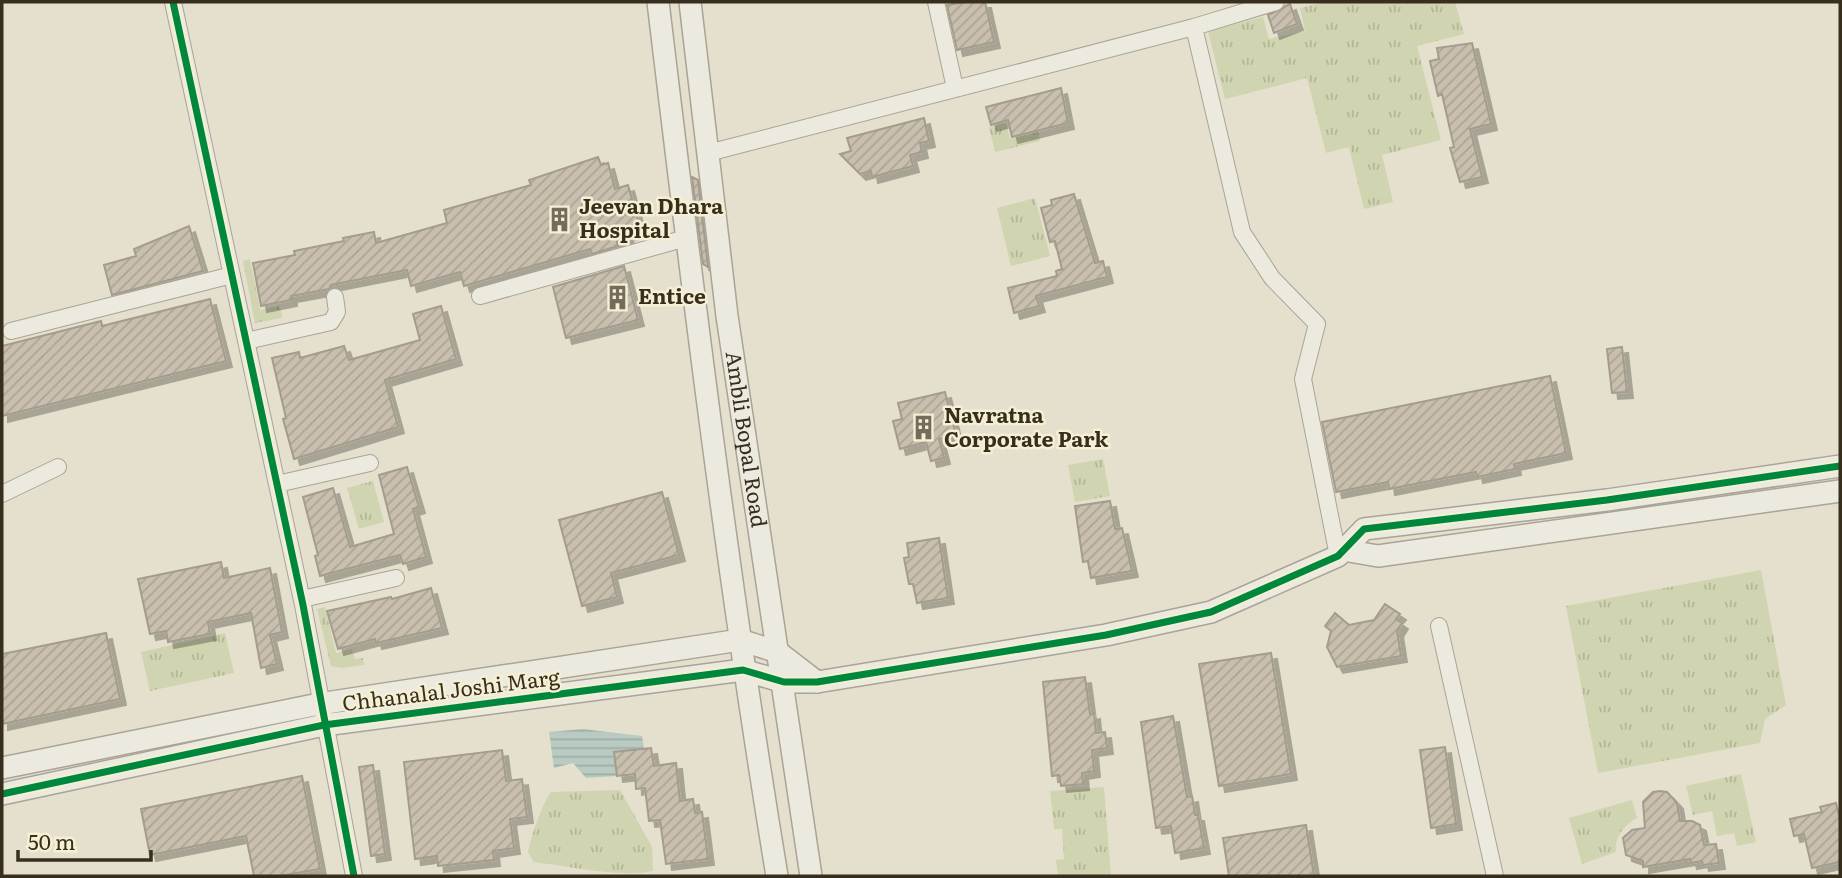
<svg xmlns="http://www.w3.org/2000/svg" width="1842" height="878" font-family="Literata,serif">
	<defs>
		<pattern id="grass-tufts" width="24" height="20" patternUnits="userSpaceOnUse" patternTransform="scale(1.75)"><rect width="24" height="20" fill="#d0d4b0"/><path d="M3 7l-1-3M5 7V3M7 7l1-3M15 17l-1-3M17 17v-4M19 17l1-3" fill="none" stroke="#b3b697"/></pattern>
		<pattern id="water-rules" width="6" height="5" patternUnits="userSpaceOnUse" patternTransform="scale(1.75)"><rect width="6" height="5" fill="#b8cac1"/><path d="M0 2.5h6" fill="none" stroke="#9faea5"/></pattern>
		<pattern id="building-hatch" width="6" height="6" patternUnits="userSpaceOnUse" patternTransform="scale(1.75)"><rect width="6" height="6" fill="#c8bfae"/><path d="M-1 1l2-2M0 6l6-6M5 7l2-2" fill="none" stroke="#aca495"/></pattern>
		<filter id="shadow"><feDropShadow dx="6" dy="6" stdDeviation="0" flood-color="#0004"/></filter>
	</defs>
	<rect width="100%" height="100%" fill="#e4e0cd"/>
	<path fill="url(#grass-tufts)" d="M1324,2H1455L1464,34L1417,46L1441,140L1382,155L1393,202L1364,209L1349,147L1326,153L1307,78L1225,99L1208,31L1263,17L1269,39L1305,31L1300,8Z
		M1006,123L1010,139L1038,132L1040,141L995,152L989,127Z
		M1035,198L1050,256L1011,266L997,208Z
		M250,259L260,310L280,306L282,318L255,323L243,261Z
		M1103,459L1110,496L1075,502L1068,465Z
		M373,481L384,522L359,529L347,488Z
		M1761,570L1786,705L1765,719L1760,743L1598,773L1566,606Z
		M325,607L336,653L352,649L355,659L363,658L364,665L341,668L331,666L317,609Z
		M225,633L234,673L150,691L141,652Z
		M1741,774L1756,842L1737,846L1734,833L1717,836L1712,811L1693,815L1686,786Z
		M1104,787L1111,876H1058L1056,860L1064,859L1062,829H1054L1050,791Z
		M620,790L652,847L653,871C619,878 569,866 534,862L528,852C531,838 542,803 551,792Z
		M1632,800L1637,818C1624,825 1614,837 1616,852L1582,864L1569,818Z"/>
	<path fill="url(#water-rules)" d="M583,729L642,736L644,749L614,752L617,776L586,778L573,763L554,768L549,732Z"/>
	<path fill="url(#building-hatch)" stroke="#a49c8c" stroke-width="2" filter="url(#shadow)" d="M965,2H985L994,42L957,50L947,5Z
		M1290,4L1297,24L1274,33L1268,15Z
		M1472,43L1491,124L1470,129L1482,177L1460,182L1450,148L1454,147L1442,94L1438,96L1430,61L1439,59L1437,48Z
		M1061,88L1068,123L1012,137L1008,120L991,125L986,107Z
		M924,118L929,141L920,143L922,152L910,155L913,166L872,177L871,171L860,174L840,154L851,151L847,138Z
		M598,157L601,165L608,163L615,189L628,185L641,231L627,235L628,239L617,242L618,246L592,254L590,249L464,286L460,272L411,286L407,270L331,285L329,289L291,296V300L261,306L253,263L295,255L294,251L344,241L343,238L374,232L376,243L447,223L444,210L531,185L529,180Z
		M692,177L698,180L708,267L703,264Z
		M1074,194L1095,263L1103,261L1107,277L1036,296L1039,306L1014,313L1008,288L1057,276L1056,271L1062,269L1055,241L1050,242L1041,208L1052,205L1051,200Z
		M189,226L203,271L112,295L104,265L136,256L134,249Z
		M624,266L638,320L566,338L553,287Z
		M210,299L226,361L2,416V346L101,321L102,326Z
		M441,306L456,359L385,380L398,427L294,459L283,419L286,418L272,358L299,352L300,358L344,346L349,360L420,340L413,314Z
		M1622,347L1627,392L1612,393L1607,349Z
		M1550,376L1566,453L1514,464L1515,469L1477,477L1476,472L1389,489L1388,482L1336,492L1322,422Z
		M945,392L956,435L939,439L944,458L931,461L926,442L900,449L893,421L902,419L898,403Z
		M407,467L419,507L413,509L426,557L403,564L400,555L320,576L315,556L318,555L303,497L333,488L350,547L394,534L379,475Z
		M662,492L679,555L611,573L617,597L582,606L559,520Z
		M1110,501L1115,529L1122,528L1132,571L1091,578L1088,561L1083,562L1075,506Z
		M939,538L948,598L917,603L913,584H909L904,558L909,557L907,543Z
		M221,562L224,578L270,568L282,632L270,635L277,664L261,668L251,613L208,622L210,634L168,642L166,631L150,634L138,579Z
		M431,588L442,628L376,643L375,639L338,649L327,611L391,597L392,599Z
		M1385,604L1400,614L1396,619L1402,623L1397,631L1401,656L1337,667L1327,647L1331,631L1325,626L1335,613L1349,625L1374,620Z
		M106,633L120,699L2,724V654Z
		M1271,653L1291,774L1219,786L1199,664Z
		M1085,677L1090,714L1094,713L1096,733L1105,732L1107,748L1092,750L1094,771L1082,773L1083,784L1061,786L1059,775L1052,776L1043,682Z
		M1173,716L1187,797L1192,796L1195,815H1198L1204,848L1175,853L1171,826L1156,828L1141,722Z
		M1445,747L1456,824L1431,828L1420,750Z
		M651,748L654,766L676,763L680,801L693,799L695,813L702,812L708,859L666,864L660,820L649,821L645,788L636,789L635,774L617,776L614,752Z
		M502,750L506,781L522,779L527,817L510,819L514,848L493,851L494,860L438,866L437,856L415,859L404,762Z
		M373,765L385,854L371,856L359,767Z
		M302,776L320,869L280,876H254L246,836L150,855L141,809Z
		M1660,791L1667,792L1677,803L1680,821H1692L1700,825L1704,845L1716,844L1719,863L1703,865L1702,861L1691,863L1690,859L1643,867V861L1626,855L1623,838L1632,830L1645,828L1643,802L1653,792Z
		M1836,803L1840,820V862L1812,868L1804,834L1794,836L1790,819L1822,812L1820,807Z
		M1306,825L1314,876H1229L1223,838Z"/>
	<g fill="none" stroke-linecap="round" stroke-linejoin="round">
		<defs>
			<path id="minor" d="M173,2L303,605L354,876
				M936,2L955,88
				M1276,2L1194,27L1242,232L1272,278L1317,324L1303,379L1338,556
				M708,153L1194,27
				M480,296L686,238
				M11,331L232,275
				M246,341L331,322L337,312L335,297
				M277,484L370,463
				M2,494L58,467
				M302,599L396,578
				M1439,626L1495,876"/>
			<g id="tertiary">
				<path d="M658,2C693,294 729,586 777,876"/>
				<path id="s1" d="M690,2L727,316L811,876"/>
				<path d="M1343,550L1378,556L1840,491"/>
				<path d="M2,768L319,704L740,640L778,652L817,682"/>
				<path d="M2,794L324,725L743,670L784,682H817L1106,635L1211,612L1338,556L1364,529L1607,500L1840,466"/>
			</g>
		</defs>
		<use href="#minor" stroke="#a9a496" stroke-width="18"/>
		<use href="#tertiary" stroke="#a9a496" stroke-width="24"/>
		<use href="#minor" stroke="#ece9df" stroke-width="16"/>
		<use href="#tertiary" stroke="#ece9df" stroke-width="21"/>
		<defs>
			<path id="cycleway" d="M173,2L303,605L354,876
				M2,794L324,725L743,670L784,682H817L1106,635L1211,612L1338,556L1364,529L1607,500L1840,466"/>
		</defs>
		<use href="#cycleway" stroke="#f5efd3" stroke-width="11"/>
		<use href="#cycleway" stroke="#00873e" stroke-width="7"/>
	</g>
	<defs>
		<symbol id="building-bare" viewBox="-9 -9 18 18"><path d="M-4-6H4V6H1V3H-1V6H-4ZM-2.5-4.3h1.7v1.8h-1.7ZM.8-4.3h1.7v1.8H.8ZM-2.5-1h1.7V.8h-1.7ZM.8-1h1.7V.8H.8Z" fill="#746c5b" stroke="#f5efd3" stroke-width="2.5" paint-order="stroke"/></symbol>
	</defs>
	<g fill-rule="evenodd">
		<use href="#building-bare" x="542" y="202" width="35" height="35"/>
		<use href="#building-bare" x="600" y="280" width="35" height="35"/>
		<use href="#building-bare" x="906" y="410" width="35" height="35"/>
	</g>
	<g text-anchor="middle" stroke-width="5" stroke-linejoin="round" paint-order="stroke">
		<g font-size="21" font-weight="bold" fill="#372e1e" stroke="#f5efd3" text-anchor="start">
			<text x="579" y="214">Jeevan Dhara<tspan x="579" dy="24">Hospital</tspan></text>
			<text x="638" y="304">Entice</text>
			<text x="944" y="423">Navratna<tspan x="944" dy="24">Corporate Park</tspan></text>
		</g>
		<g font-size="21" fill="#372e1e" stroke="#f5efd3">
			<text dy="7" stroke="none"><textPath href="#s1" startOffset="441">Ambli Bopal Road</textPath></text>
			<text transform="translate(451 691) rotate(-7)" y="7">Chhanalal Joshi Marg</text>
		</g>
	</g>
	<rect width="1842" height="878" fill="none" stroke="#372e1e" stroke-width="7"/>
	<path d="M18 850v10h133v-10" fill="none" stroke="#372e1e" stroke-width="3.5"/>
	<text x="28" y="850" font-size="21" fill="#372e1e" stroke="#f5efd3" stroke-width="5" paint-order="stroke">50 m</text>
</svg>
